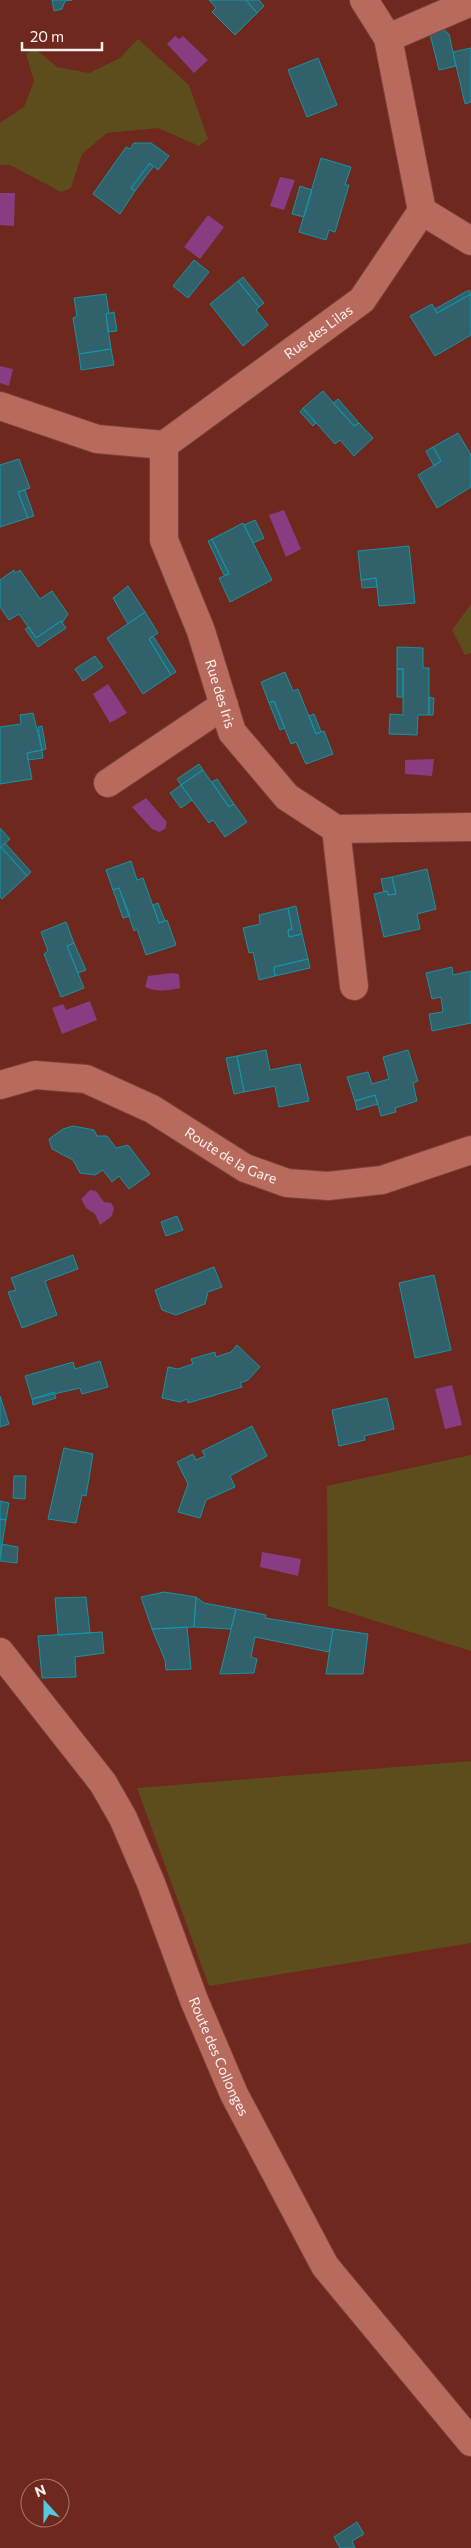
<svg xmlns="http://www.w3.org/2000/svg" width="471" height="2548" font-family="Commissioner,sans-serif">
	<rect width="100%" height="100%" fill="#6e281d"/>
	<path fill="#5d4d1c" d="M138,39L189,85L208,139L199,146L158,128L107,133L82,154L71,188L61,192L10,165H0V123L24,107L34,81L26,54L34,48L57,67L89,73L120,58Z
		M471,604V653L465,655L452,630Z
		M471,1455V1651L328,1606L327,1486Z
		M471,1761V1943L209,1986L137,1788Z"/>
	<path fill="#893c82" d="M175,36L179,39L183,36L208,60L194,73L167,44Z
		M280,177L295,180L284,210L270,206Z
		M0,193H15L14,226L0,225Z
		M208,215L224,227L200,259L184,247Z
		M0,366L13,369L9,386L0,383Z
		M284,510L301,549L286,557L269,515Z
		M108,684L127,713L110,723L93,694Z
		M434,759L432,776L405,774V760Z
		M146,798L167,822L165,829L159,832L152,829L132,807Z
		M171,973L179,974L180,988C168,991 155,992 145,987L148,976Z
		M90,1001L97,1020L62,1034L52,1008L63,1004L66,1010Z
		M90,1190L96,1191L104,1202L111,1203L114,1208L112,1216L100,1225L95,1214L86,1208L81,1199Z
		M452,1385L462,1425L445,1429L435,1389Z
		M262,1552L301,1559L298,1576L260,1567Z"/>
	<path fill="#31626b" stroke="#1494a6" d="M52,0H72L65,1L62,9L54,11Z
		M209,0H246L257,13L235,35L212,12L216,8Z
		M246,0H259L264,6L257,13Z
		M443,29L449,34L456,66L439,70L430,34Z
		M471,48V102L465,104L453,52Z
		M318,58L337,105L307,117L288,70Z
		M134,143H151L169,156L158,170L150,163L131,188L135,191L120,214L93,194L126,147L130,149Z
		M321,158L351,167L345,185H349L335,232L329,230L326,240L299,232Z
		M150,163L153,167L135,191L131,188Z
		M300,186L312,190L304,217L292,214Z
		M194,260L209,272L188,298L173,286Z
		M243,277L264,303L259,307L238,281Z
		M238,281L259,307L256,310L268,325L243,346L210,304Z
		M469,290L471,294L437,313L435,309Z
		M106,294L109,313L106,314L111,349L79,354L73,318L77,316L74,298Z
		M471,294V335L435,356L410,316L432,304L437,313Z
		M114,312L117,331L108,332L106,314Z
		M111,349L114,365L81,370L79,354Z
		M323,391L354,426L359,423L373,438L354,456L340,440L335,444L303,408Z
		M338,399L359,423L354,426L333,403Z
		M303,408L316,423L313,426L300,412Z
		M458,433L471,455V487L437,508L418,475L441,461L433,447Z
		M433,447L441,461L434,466L426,451Z
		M19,459L30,488L18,492L28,518L0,527V465Z
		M25,490L34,516L28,518L18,492Z
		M255,520L264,538L253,543L244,525Z
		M243,523L272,580L230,602L219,578L229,574L212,539Z
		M212,539L229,574L224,575L208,541Z
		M409,546L415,603L379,606L376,578L361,580L358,551Z
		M14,570L15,573L20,570L40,599L52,591L68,614L62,623L61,621L36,638L19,614L9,620L0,607V580Z
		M376,578L377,587L362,588L361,580Z
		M128,586L145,612L128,624L113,598Z
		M145,612L158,633L149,639L171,675L143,694L107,638Z
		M61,621L66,628L38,647L25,629L29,627L36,638Z
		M153,636L176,672L171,675L149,639Z
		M397,647L423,648V668H429V715H418L417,735L389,734L390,714L403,715V669H397Z
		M95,656L103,667L83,681L75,669Z
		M397,669H403V697H397Z
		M285,672L293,691L298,689L316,734L324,731L333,754L306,764L296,742L291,744L274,701L269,703L261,682Z
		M429,697L434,698L433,715H429Z
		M274,701L285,728L280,730L269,703Z
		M33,713L42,750L27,753L32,779L0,784V727L21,724L20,715Z
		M314,714L321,732L316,734L309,716Z
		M42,726L46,749L42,750L38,727Z
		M42,750L43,758L28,760L27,753Z
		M199,764L203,770L181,785L177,779Z
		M203,770L229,807L234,804L247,822L225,837L213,820L209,823L181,785Z
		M217,779L234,804L229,807L212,782Z
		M181,785L192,800L181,808L170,793Z
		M0,828L10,839L1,847L27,876L2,899L0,897Z
		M5,843L31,872L27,876L1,847Z
		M131,861L137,880L143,878L159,923L167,920L176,945L146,955L137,929L134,931L119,888L113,890L106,870Z
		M427,869L436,909L417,914L420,929L384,937L374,894L387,891L388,895L396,894L392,877Z
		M392,877L396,894L388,895L387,891L384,892L381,879Z
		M119,888L130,916L123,918L113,890Z
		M158,903L165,921L159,923L153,905Z
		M296,906L302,934L289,937L288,930L292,929L288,908Z
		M288,908L292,929L288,930L289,937L302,934L308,959L274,967L275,976L259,980L253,952L249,953L243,928L260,924L259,915Z
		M66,922L74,943L67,946L84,988L61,997L44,954L48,951L41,932Z
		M74,943L86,970L78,973L67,946Z
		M308,959L310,968L275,976L274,967Z
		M452,967L453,975L471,971V1023L432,1031L429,1014L443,1012L441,997L432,999L426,973Z
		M266,1050L270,1070L300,1064L309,1101L279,1107L275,1086L244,1092L237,1056Z
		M408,1050L418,1081L413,1083L417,1101L395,1108L396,1112L381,1116L375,1095L355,1101L347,1077L368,1072L372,1084L389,1079L383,1057Z
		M237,1056L244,1092L234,1094L226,1058Z
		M375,1095L378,1104L357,1110L355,1101Z
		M73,1126L94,1130L97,1136H107L116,1148L128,1145L150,1174L129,1189L119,1176L112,1182L103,1170L95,1175L80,1173L73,1160L52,1149L49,1139L63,1129Z
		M177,1216L183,1230L166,1236L161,1222Z
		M73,1255L78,1269L45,1281L57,1315L22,1328L8,1292L16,1290L11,1278Z
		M214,1267L222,1287L208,1292L205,1304L176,1315L162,1310L155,1290Z
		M434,1275L451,1350L415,1358L399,1283Z
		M237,1345L260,1367L248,1380L240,1383L242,1387L188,1403L187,1399L180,1402L162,1398L168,1367L178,1369L193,1364L191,1359L215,1352L216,1357L231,1352Z
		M100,1361L108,1387L82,1394L80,1388L32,1399L25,1376L73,1362L75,1369Z
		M54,1392L56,1398L33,1405L32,1399Z
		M0,1396L9,1424L0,1427Z
		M387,1398L394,1429L364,1436L365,1440L339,1446L332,1410Z
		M252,1426L267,1456L230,1476L235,1487L206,1500L200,1518L178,1512L188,1484L177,1462L193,1454L196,1460L205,1456L202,1451Z
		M64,1448L93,1454L86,1496L82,1495L76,1523L48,1519Z
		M14,1476H26L25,1499L13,1498Z
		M0,1501L9,1503L6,1520L0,1519Z
		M0,1519L6,1520L0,1557Z
		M2,1544L18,1547L17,1563L0,1561Z
		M164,1592L196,1597L194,1627L152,1629L141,1597Z
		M86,1597L90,1633L58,1635L55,1598Z
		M196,1597L204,1603L236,1609L231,1629L194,1627Z
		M236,1609L266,1615L265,1618L333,1629L329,1652L255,1637L251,1657L257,1659L254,1673L220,1674Z
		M187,1627L191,1669L166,1670L165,1660L152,1629Z
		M333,1629L368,1634L363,1674H326Z
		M102,1632L104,1653L75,1657L76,1677L42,1678L38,1636Z
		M357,2522L364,2534L352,2541L355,2548H340L334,2537Z"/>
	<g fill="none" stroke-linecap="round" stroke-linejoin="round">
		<defs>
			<g id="minor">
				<path d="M388,38L471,2"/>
				<path d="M422,211L471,241"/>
				<path id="s1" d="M0,406L97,439L164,445L362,300L422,211L388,38L364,0"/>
				<path id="s2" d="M164,445V540L201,631L232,732L287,797L336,829L471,827"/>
				<path d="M108,783L224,705"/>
				<path d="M336,829L354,986"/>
				<path id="s3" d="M0,1085L35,1075L86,1079L152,1109L245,1168L287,1183L328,1186L382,1180L471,1150"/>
				<path id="s4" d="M0,1652L103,1783L123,1818L151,1883L194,2000L234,2094L325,2266L471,2442"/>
			</g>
		</defs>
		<use href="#minor" stroke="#78413b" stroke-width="30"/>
		<use href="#minor" stroke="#b86a5c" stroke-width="28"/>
	</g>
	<g text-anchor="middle" stroke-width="4" stroke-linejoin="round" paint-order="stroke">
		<g font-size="14" fill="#fbf2f0" stroke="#6e281d">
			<text dy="5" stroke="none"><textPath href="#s1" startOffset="361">Rue des Lilas</textPath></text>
			<text dy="5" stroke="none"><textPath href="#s2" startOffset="259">Rue des Iris</textPath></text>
			<text dy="5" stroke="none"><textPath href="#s3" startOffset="252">Route de la Gare</textPath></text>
			<text dy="5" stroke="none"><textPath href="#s4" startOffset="464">Route des Collonges</textPath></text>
		</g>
	</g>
	<g transform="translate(45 2503) rotate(339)"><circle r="24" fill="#6e281d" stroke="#a67971"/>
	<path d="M0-4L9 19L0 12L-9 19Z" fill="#55cade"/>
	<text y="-8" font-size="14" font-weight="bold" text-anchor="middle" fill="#fbf2f0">N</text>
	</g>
	<path d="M22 42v8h80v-8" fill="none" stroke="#fbf2f0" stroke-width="2.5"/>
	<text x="30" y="42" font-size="15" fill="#fbf2f0" stroke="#6e281d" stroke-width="4" paint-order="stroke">20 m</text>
</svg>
